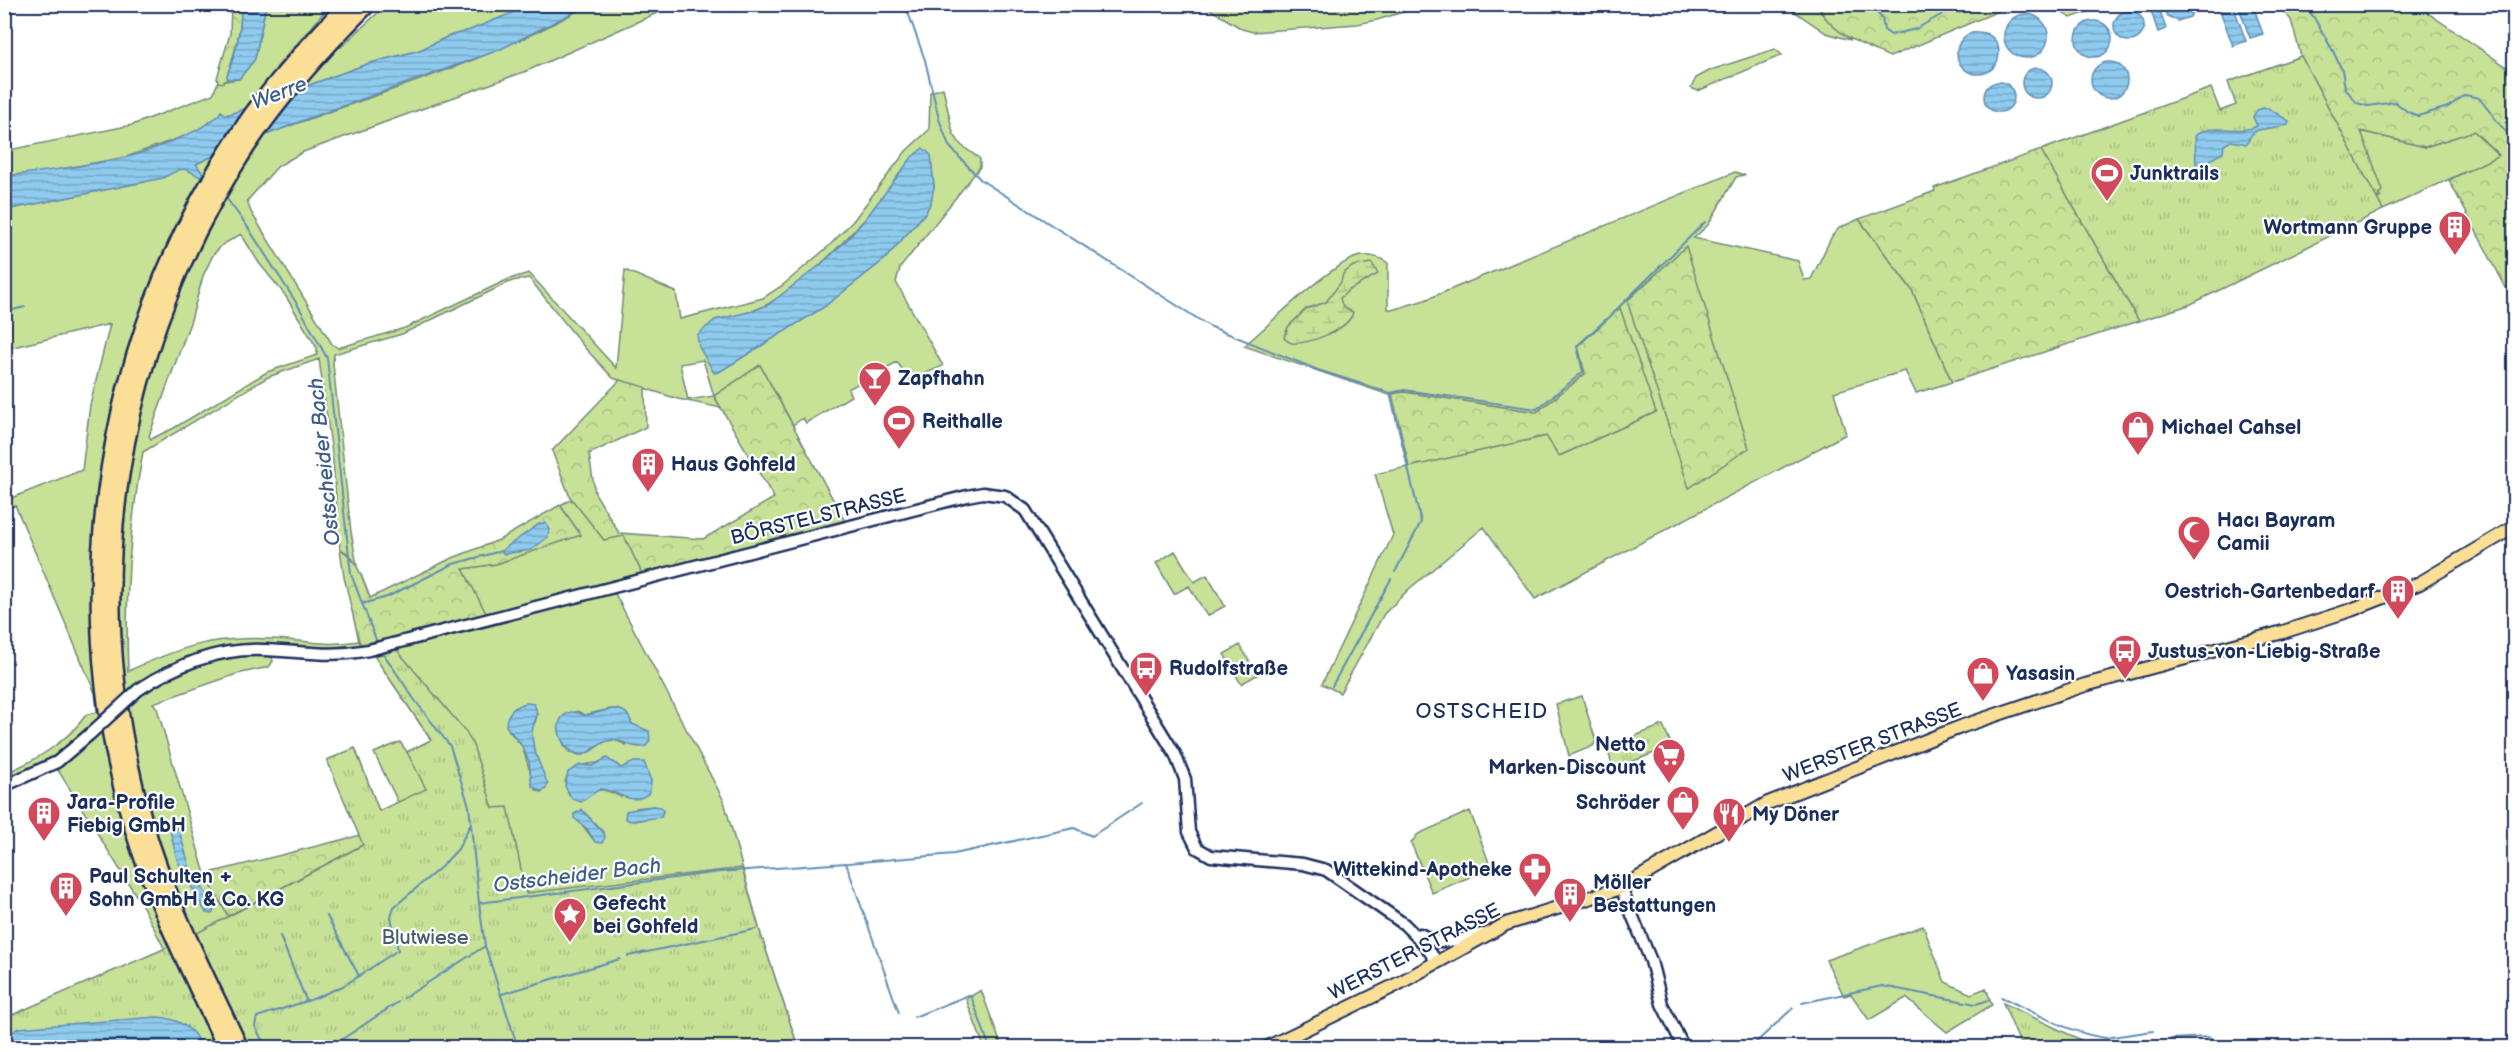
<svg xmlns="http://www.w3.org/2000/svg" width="2519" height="1052" font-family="'Balsamiq Sans',sans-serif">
	<defs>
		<pattern id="forest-crowns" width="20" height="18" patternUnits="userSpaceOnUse" patternTransform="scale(1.5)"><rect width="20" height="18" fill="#c7e197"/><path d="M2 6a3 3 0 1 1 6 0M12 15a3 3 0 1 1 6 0" fill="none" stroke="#aac185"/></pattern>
		<pattern id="wetland-marsh" width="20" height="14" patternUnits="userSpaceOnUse" patternTransform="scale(1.5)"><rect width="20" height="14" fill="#c7e197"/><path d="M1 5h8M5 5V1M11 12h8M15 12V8" fill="none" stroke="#aac185"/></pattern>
		<pattern id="park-tufts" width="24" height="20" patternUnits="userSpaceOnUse" patternTransform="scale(1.5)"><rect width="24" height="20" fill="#c7e197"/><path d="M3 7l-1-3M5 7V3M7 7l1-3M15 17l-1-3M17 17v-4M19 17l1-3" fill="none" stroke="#aac185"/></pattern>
		<pattern id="water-rules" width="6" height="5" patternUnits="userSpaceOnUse" patternTransform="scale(1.5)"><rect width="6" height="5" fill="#8fcbef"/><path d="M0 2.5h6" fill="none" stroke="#74a5c5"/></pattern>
	</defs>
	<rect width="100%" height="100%" fill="#fff"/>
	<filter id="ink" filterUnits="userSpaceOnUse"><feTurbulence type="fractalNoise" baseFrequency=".0167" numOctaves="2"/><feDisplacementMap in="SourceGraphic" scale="12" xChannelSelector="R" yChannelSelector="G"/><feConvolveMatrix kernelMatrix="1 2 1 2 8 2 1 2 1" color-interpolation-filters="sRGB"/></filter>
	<g filter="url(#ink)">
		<path fill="#c7e197" stroke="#71887a" stroke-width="1.5" fill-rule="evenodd" d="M266,5H330L277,67L341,47L386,5H532L468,31L449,36L420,50L367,64L230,114L219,116L193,133L126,157L45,172L5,176L4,151L132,125L213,94L218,82L239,79L255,59Z
			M588,5H675L529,70L303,152L278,166L247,201L251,212L332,344L338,348L405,328L509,279L529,273L616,368L625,270L676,292L680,319L763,298L783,285L829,246L853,221L906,151L929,130L930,92L943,88L953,133L961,145L980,159V167L900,268L896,282L943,366L910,380L897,362L848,389L851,396L806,423L803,418L793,425L760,365L714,396L721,408L678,399L613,378L585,348L529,278L512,281L402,334L334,354L333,364L351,532L357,566L349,554L340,549L333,461L319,359L268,377L143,452C129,525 125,596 128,671C181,647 212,636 271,639C305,640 323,647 359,641L361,644C329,650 305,646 273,644C224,640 178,656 137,682L139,695L177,670L227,656L268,654L272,657L273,661L269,667L237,674L153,703L157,708L205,874L228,916L364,845L355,748L379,811L398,802L374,753L400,742L407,752L431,740L373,654L396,650L391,642L487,617L463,569L496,564L580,534L560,505L572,499L604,540L624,535L644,577L611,586L724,801L761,935L798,1047H5V1018L182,983L142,905L58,770L5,783L4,774C36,760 66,743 86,715L97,712L95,693L15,505L5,509L4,501L82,470L90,405L110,324L5,349V210L144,182L180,168L199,170L196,164C325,105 466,76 588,5ZM930,155L934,187L926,212L885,259L824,307L719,372L715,320C733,316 752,313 768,304C805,283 836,250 865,219C885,197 909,176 930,155ZM241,234L259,263L285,295L317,348V355L267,372L174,428L151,439L149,436L191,320L203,276L213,255L222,245ZM703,360L714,396L688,400L680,364ZM610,709C622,708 628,713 632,724L638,727L626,745C620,742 614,739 607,741C600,743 594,750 587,753C564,762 558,736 562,720L577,711L585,715ZM537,714C537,721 532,726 531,732C530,752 545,770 546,789L542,792L536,790L522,746L509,731ZM614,762L621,768L630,764L648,775L651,781L621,797C608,791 599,785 587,797L569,795L565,782C569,761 596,764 614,762ZM653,806L661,808L663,811L650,818L634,821L636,808ZM582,810L584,812L604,833L593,839L583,826Z
			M1203,5H1426L1377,20L1357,24L1253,32L1242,29Z
			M1785,5H1819L1821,13L1851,40L1826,33Z
			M1775,49L1782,55L1698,91L1691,88L1696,78L1711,70Z
			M2360,131L2425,147L2474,131L2499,156L2383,210L2377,199L2381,197Z
			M1735,172L1744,175L1736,177L1708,225L1694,238L1798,261L1804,280L1811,279L1832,236L1839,228L1859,219L1912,290L1952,382L1916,393L1905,371L1834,392L1846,434L1535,599L1484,527L1409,589L1384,614L1340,693L1322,684L1393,535L1375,474L1547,436L1559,456L1656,412L1585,374L1537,412L1404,392L1392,396L1244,346C1270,324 1328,266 1357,257C1368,254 1380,257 1388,263V309H1395L1425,300Z
			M1175,551L1194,582L1207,575L1225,606L1207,616L1189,586L1174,594L1156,563Z
			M1240,645L1257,675L1241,684L1224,654Z
			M1582,696L1596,741L1593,746L1569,756L1556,704Z
			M1470,811L1491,868L1432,893L1411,843L1418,834Z
			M1923,926L1945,982L1971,994L1986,988L1992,1005L1947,1032L1906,998L1869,1020L1851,994L1844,996L1826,960Z
			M981,990L1002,1047H984L966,999Z"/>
		<path fill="url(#forest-crowns)" stroke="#71887a" stroke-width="1.5" d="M231,5H241C242,31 235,51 227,76L228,79L222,83L218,82L217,78L230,34Z
			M1819,5V4L2106,5L2071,18L2049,5L2008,7L1890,57C1866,47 1827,32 1819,5Z
			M2278,5H2439L2425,11L2514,72L2513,301L2449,180L2499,155L2474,131L2425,147L2361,131L2383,191L2377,199L2301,56L2291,20Z
			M2041,150L2139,321L1952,382L1912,290L1859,219L1935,191L1934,188Z
			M1686,246L1749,448L1689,488L1627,301Z
			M1620,308L1656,412L1559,456L1546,436L1409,467L1392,394L1404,392L1537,412L1585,374L1578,346Z
			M760,365L847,525L644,577L624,536L604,540L570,497L552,451L620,380L645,387L646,427L589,454L595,493L619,533L703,539L774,498L714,396Z
			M560,505L581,535L496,564L463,569L488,617L391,642L390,639L361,644L359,641L344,577L340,549C358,559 363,580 370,598L450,559L499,540Z
			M327,760L372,840L228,916L205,874L361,835Z"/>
		<path fill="url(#wetland-marsh)" stroke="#71887a" stroke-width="1.5" d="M1372,263L1378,274L1349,290L1340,298C1341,306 1345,310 1353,312C1350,329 1308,345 1292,343C1290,343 1285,339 1284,338L1288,327L1306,309L1326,302L1341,282L1343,274L1353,266Z"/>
		<path fill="url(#park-tufts)" stroke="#71887a" stroke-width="1.5" d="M2301,56L2383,210L2189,305L2139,321L2041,150L2211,88L2220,111L2236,105L2228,82Z
			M397,650L466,732L473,745L493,808L508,807L526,893L742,868L761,935L798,1047L5,1048V1018L182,941L363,845L327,760L355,748L379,811L426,789L407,752L431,740L373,654Z
			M1663,725L1672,746L1613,769L1607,747Z
			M2003,1003L2083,1041V1042L2026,1045L2019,1041Z"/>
		<path fill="url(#water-rules)" stroke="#618db5" stroke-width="1.5" d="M241,5H266L255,59L239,79H228L227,76C236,52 242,30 241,5Z
			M532,5H588L499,50L309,118L209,158L196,164L203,174L200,177C182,165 181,168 163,178L5,210V176C44,172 84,166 123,158C142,154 214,128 221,111L226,115L230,114L367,64L420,50L449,36L470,30Z
			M2149,5H2158L2166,29L2158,32Z
			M2162,5L2196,4V5L2190,17L2178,21L2167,16Z
			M2218,5H2233L2246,41L2233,46Z
			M2238,5H2253L2263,34L2250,38Z
			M2114 26a15 15 0 1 1 30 0a15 15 0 1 1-30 0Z
			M2004 36a22 22 0 1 1 44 0a22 22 0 1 1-44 0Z
			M2076 39a18 18 0 1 1 36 0a18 18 0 1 1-36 0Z
			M1957 53a21 21 0 1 1 42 0a21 21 0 1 1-42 0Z
			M2091 80a18 18 0 1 1 36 0a18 18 0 1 1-36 0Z
			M2022 83a15 15 0 1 1 30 0a15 15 0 1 1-30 0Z
			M1984 97a15 15 0 1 1 30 0a15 15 0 1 1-30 0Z
			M2263,108H2268L2289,121L2288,125L2258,130L2251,135L2247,144L2231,141L2224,145L2223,152C2216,158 2208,158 2204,168H2198L2196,164L2195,136C2212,121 2238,136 2257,126L2253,117L2257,110Z
			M923,148L931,155L934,187L931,202L926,212L885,259L824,307L719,372L714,373L699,347L697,335L715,320L753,311L769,304L819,266L847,240L866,218L912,157Z
			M546,523L549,529L548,537L531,550L504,554L501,551L539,524Z
			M527,703L534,704C541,717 531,723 532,735C533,753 542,768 548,785L542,792L532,786L529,762L522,746L506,726C506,713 515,705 527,703Z
			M614,709C626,710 628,714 632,724L649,731L650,740L646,746C632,750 625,740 613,740C601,740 592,752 582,755C562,753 549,722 568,713C576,709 579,716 586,715C595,714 605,710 614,709Z
			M607,758L621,768L634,762H644L651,781L650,792C632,809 619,790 600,789L581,802L572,799L565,786L568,772L580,765L592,766Z
			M653,806L661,807L663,811L661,817L630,821L625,818L626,811Z
			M582,810L604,833L605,837L602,843L595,842L587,829L574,818V814Z
			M178,827L190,868L215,908L212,914L206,913L177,860L170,830Z
			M157,1017C176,1018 194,1027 201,1047H11L10,1034L18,1028Z"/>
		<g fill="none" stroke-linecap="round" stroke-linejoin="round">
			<path stroke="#618db5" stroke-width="2" d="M905,4L925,60L939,119L949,146L981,180L1209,326L1318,370L1390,393L1421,522L1395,572
				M1873,4V9L1882,18L1884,30L1891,35L1916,29L1960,4
				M2303,4L2313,16L2333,51L2342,70L2345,88L2357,103L2368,106L2395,102L2408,112L2418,116L2448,107L2465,95L2479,98L2505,131L2514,137
				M224,195L247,226L299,307L327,358L351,574L378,645
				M4,312L25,307
				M1390,393L1404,390L1537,409L1583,372L1577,346L1613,313L1705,222
				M362,604L387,597L453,564L501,551
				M381,650L414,699L450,746L469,806L479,903L720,872L846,863L899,1013
				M1332,686L1391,579
				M848,863L954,854L1074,828L1092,836L1142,803
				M479,903L485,946L518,1048
				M327,916L359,976
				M280,936L306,1000
				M628,956L756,929
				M502,994L620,959
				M2001,997C2034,1012 2069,1033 2105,1038L2153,1031
				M404,998L485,946
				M1802,1003L1882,986L1976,1004L1989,1000
				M914,1017L969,995L971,996L990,1048
				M2171,1039L2208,1037L2223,1048
				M1690,1046H1699
				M266,1048L255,1026L257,1017L313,999L345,985L398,950L391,917L394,907L441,867L458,849L471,823
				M329,1048L398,1002
				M1677,1048V1047
				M1750,1048L1793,1008"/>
			<defs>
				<path id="minor" d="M138,690C176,665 217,648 263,650C303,651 328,658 369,650L967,496L983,493L1005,496L1025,510L1175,754L1185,779L1189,832L1197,848L1211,856L1303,864L1326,870L1404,924L1425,945L1437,962
					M4,786L57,762L90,734
					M1621,888L1651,961L1662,1004L1684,1048
					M1420,934C1441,947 1460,940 1482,934"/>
				<path id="major" d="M1266,1048L1394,986L1506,924L1621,888L1768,803L1963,726L2085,685L2283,632L2351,610L2420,583L2514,527"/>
				<path id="highway" d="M226,1048C191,974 154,901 131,822C64,589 105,337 238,135C269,87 308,46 347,4
					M240,1048C205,973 167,901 144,821C78,591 115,349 246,148C281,95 324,48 368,4"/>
			</defs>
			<use href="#minor" stroke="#1b2f5e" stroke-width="15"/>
			<use href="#major" stroke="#1b2f5e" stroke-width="16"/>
			<use href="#highway" stroke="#1b2f5e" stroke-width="20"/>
			<use href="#minor" stroke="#fff" stroke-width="10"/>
			<use href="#major" stroke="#fbdf96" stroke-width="12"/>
			<use href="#highway" stroke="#fbdf96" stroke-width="15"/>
			<defs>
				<path id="minor-bridge" d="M90,734L138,690"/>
			</defs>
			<use href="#minor-bridge" stroke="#1b2f5e" stroke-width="15" stroke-linecap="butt"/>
			<use href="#minor-bridge" stroke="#fff" stroke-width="10"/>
		</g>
	</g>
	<defs>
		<symbol id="stadium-pin" viewBox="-11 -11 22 30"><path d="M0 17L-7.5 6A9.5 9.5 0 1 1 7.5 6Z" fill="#d1495b" stroke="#fff"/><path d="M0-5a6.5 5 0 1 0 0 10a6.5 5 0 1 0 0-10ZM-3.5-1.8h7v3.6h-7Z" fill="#fff"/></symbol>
		<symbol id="building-pin" viewBox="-11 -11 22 30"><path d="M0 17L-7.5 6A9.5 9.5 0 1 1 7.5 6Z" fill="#d1495b" stroke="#fff"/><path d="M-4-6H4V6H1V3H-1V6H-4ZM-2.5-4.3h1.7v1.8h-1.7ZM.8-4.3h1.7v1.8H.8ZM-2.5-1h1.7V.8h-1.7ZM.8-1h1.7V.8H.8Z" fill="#fff"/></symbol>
		<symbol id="bar-pin" viewBox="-11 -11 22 30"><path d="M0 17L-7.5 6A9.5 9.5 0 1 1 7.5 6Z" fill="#d1495b" stroke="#fff"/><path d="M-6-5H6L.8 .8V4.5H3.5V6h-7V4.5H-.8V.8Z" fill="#fff"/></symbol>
		<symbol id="shop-pin" viewBox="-11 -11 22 30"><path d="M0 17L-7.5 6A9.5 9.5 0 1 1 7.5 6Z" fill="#d1495b" stroke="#fff"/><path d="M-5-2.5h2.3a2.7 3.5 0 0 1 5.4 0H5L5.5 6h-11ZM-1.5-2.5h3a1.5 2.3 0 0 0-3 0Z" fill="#fff"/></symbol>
		<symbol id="mosque-pin" viewBox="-11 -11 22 30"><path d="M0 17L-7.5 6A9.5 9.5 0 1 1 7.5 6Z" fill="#d1495b" stroke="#fff"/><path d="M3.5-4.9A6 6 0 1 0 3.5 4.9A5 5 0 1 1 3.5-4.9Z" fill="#fff"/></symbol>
		<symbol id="bus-pin" viewBox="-11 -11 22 30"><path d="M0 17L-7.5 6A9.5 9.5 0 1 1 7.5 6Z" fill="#d1495b" stroke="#fff"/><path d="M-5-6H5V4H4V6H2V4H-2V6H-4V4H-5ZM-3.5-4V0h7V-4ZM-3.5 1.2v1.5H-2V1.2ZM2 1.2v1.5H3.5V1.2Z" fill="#fff"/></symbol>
		<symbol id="supermarket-pin" viewBox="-11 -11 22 30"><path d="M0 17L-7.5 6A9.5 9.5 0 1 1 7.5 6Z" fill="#d1495b" stroke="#fff"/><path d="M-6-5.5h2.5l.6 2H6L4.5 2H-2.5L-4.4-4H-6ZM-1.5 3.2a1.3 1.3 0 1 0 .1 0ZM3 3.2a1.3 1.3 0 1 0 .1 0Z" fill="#fff"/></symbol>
		<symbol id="restaurant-pin" viewBox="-11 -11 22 30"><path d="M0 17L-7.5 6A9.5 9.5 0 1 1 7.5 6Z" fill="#d1495b" stroke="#fff"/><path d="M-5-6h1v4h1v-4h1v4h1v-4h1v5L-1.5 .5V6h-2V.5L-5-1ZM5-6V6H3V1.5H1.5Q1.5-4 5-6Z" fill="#fff"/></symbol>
		<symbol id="pharmacy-pin" viewBox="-11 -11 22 30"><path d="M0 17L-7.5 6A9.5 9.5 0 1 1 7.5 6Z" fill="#d1495b" stroke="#fff"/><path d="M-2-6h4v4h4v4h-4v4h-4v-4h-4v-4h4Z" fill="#fff"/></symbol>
		<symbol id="sight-pin" viewBox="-11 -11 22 30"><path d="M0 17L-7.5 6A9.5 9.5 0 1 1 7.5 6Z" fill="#d1495b" stroke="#fff"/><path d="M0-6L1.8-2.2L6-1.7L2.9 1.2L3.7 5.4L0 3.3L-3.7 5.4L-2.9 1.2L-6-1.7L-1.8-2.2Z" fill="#fff"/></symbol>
	</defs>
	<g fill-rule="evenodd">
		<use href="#stadium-pin" x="2088" y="154" width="38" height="52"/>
		<use href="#building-pin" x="2436" y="208" width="38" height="52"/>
		<use href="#bar-pin" x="856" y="359" width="38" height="52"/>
		<use href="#stadium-pin" x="880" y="402" width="38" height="52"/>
		<use href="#shop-pin" x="2119" y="408" width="38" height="52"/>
		<use href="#building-pin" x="629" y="445" width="38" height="52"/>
		<use href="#mosque-pin" x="2175" y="513" width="38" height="52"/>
		<use href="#building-pin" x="2379" y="572" width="38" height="52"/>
		<use href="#bus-pin" x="2106" y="632" width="38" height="52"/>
		<use href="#bus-pin" x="1127" y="649" width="38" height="52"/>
		<use href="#shop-pin" x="1964" y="654" width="38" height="52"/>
		<use href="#supermarket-pin" x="1650" y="736" width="38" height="52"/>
		<use href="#shop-pin" x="1664" y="783" width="38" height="52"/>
		<use href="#building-pin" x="25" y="794" width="38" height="52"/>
		<use href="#restaurant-pin" x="1710" y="795" width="38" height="52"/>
		<use href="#pharmacy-pin" x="1516" y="850" width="38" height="52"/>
		<use href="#building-pin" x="47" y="869" width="38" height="52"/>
		<use href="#building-pin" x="1551" y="875" width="38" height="52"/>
		<use href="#sight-pin" x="551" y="895" width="38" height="52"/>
	</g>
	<g text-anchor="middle" stroke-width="4.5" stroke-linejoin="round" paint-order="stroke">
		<g font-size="20" font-weight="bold" fill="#1b2f5e" stroke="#fff" text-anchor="start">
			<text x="2130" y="180">Junktrails</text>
			<text x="2432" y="234" text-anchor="end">Wortmann Gruppe</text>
			<text x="898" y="385">Zapfhahn</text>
			<text x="922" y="428">Reithalle</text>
			<text x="2161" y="434">Michael Cahsel</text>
			<text x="671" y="471">Haus Gohfeld</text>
			<text x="2217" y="527">Hacı Bayram<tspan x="2217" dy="23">Camii</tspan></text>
			<text x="2375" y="598" text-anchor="end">Oestrich-Gartenbedarf</text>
			<text x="2148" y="658">Justus-von-Liebig-Straße</text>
			<text x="1169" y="675">Rudolfstraße</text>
			<text x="2006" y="680">Yasasin</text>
			<text x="1646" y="751" text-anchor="end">Netto<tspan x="1646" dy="23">Marken-Discount</tspan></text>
			<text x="67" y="809">Jara-Profile<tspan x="67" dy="23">Fiebig GmbH</tspan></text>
			<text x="1660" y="809" text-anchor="end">Schröder</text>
			<text x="1752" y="821">My Döner</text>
			<text x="1512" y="876" text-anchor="end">Wittekind-Apotheke</text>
			<text x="89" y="883">Paul Schulten +<tspan x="89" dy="23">Sohn GmbH &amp; Co. KG</tspan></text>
			<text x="1593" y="889">Möller<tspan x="1593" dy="23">Bestattungen</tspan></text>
			<text x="593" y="910">Gefecht<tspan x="593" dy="23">bei Gohfeld</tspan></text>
		</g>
		<g font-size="20" fill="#1b2f5e" stroke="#fff">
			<text transform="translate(818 516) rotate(-14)" y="7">BÖRSTELSTRASSE</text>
			<text transform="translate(1872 742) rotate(-21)" y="7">WERSTER STRASSE</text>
			<text transform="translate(1414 951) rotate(-27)" y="7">WERSTER STRASSE</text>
		</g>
		<g font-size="20" fill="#465c6c" stroke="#fff">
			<text x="425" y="944">Blutwiese</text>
		</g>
		<g font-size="21" font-style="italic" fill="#3e5e8a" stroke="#fff">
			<text transform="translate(279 93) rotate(-21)" y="7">Werre</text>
			<text transform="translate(324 462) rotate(-96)" y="7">Ostscheider Bach</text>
			<text transform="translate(577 875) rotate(-7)" y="7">Ostscheider Bach</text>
		</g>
		<g font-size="21" letter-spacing="1.5" fill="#1b2f5e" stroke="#fff">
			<text x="1482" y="718">OSTSCHEID</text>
		</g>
	</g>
	<rect width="2519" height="1052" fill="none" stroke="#fff" stroke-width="24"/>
	<rect x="12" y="12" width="2495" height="1028" fill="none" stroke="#1b2f5e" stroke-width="2" filter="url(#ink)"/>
</svg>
